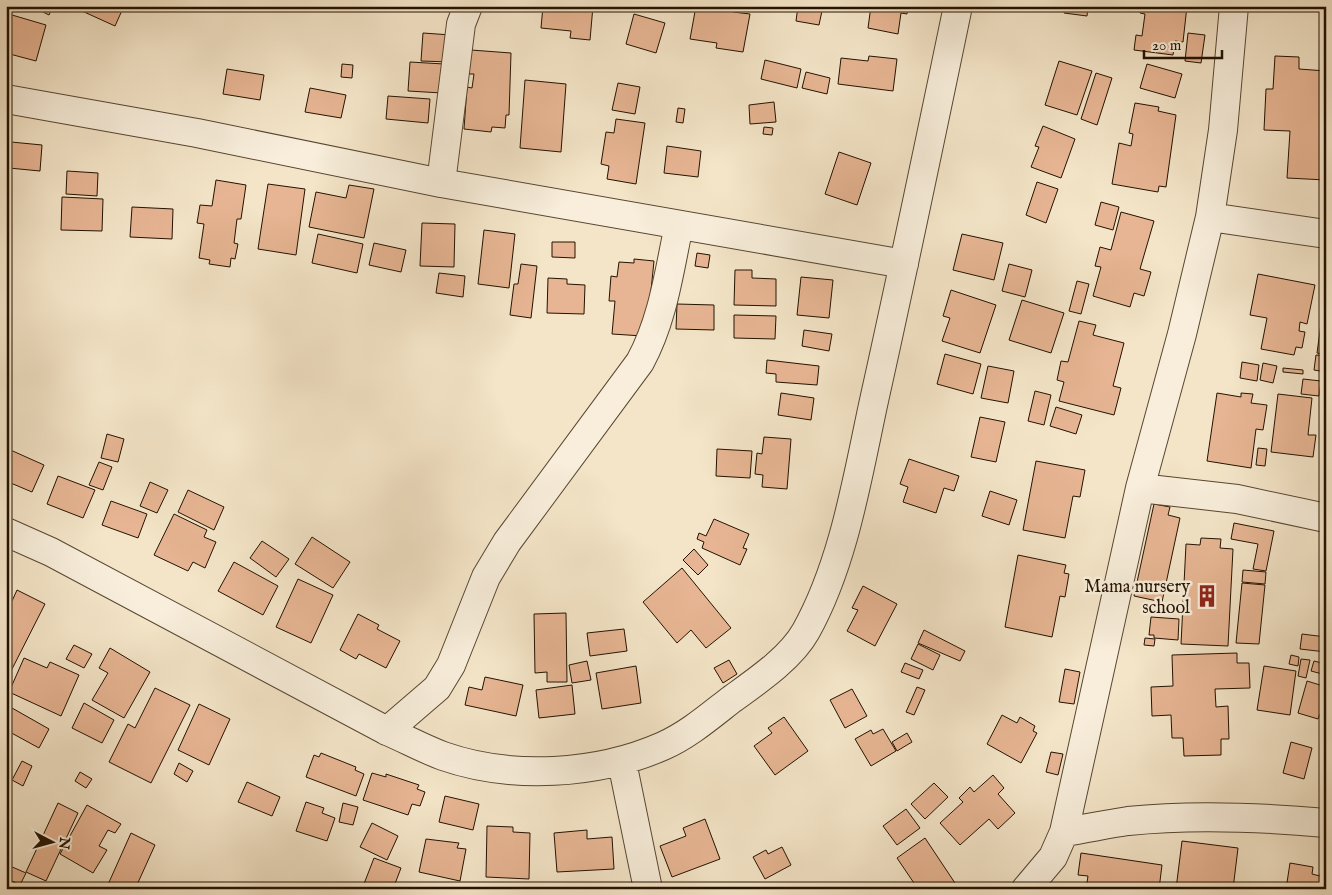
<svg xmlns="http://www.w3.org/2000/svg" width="1332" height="895" font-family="'IM FELL English',serif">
	<rect width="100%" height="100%" fill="#f4e5c8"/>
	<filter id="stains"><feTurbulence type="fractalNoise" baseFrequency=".004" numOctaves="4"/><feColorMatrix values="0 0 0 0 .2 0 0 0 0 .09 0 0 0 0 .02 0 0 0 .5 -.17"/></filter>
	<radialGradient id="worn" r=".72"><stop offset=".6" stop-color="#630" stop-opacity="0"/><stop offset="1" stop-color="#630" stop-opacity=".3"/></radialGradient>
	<path fill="#e7b593" stroke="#231200" d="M31,6H53L49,15Z
		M84,6H124L115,26L82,11Z
		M543,6H593L590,40L570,38L571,31L541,28Z
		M696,6L724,10L725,7L734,8L733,12L750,14L743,52L716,48L717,43L690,39Z
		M798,6H823L819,25L796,21Z
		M871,6H908L907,14L901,13L898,34L868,28Z
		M1065,6H1088L1087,16L1064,13Z
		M1141,6H1187L1183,42L1175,41L1173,55L1134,50L1136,35L1142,36L1145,14L1140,13Z
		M634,14L665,23L656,53L626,44Z
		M12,15L46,25L36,61L6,53V33Z
		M423,33L451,35L449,62L421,61Z
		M1188,33L1205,35L1201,63L1185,61Z
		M471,50L511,53L509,115H506L505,128L492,127L491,132L464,129L467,87L472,88L474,74H469Z
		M869,56L897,59L893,91L838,84L841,58L868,61Z
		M1275,56L1299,57V69L1326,71V180L1287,178L1290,131L1264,130L1266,89H1273Z
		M765,60L801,69L797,88L761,79Z
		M1059,61L1092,71L1077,115L1045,105Z
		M410,62L444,64L442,93L408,91Z
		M342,64L353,65L352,78L341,77Z
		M1147,64L1182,74L1175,98L1140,88Z
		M227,69L264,75L260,100L223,94Z
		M806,72L830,78L827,94L802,88Z
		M1096,73L1112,78L1097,125L1081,119Z
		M525,80L566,84L561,152L520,148Z
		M618,83L640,87L635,114L612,110Z
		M310,88L346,95L341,118L305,112Z
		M388,96L430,99L428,123L386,119Z
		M774,102L776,122L750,124L749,105Z
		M1135,103L1159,107L1158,111L1176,115L1166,187L1159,186L1158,192L1112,184L1119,143L1131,146L1133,134L1129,133Z
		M678,108L685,109L683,123L676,122Z
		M616,119L645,123L636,184L607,179L609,166L601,164L606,132L614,133Z
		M1043,126L1075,139L1061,178L1031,167L1039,147L1035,146Z
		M764,127L773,128L772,135L763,134Z
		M11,142L42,145L40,171L9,168Z
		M667,146L701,151L698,177L664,173Z
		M839,152L871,163L857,205L825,194Z
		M67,171L98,173L97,196L66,194Z
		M216,180L246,185L241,219H237L234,243L238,244L235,259L231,258L230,267L209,264L210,260L199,258L204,224L197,223L200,205L212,206Z
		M1037,182L1058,189L1046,223L1026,215Z
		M268,184L305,189L296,255L258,249Z
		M349,185L374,189L364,238L309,227L316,192L346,198Z
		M62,197L103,199L102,231L61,230Z
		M1101,202L1119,207L1113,230L1095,225Z
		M132,207L173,209L172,239L130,237Z
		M1121,212L1154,221L1140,269L1151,272L1144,296L1134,293L1130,307L1093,296L1101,267L1095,266L1100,247L1111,250Z
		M422,223L455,224L454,267L420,266Z
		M484,230L515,234L509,288L478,284Z
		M318,234L363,244L357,273L312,263Z
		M962,234L1003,243L994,280L953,270Z
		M552,242H575V258L552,257Z
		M374,243L406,250L401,272L369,265Z
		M697,253L710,255L708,268L695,266Z
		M634,259L654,261L648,320L643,336L612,334L615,301H609L611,276L617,277L619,262L634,263Z
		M521,264L537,266L531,318L510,315L514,284H518Z
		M1009,264L1032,270L1025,297L1002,291Z
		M735,270H752V278L776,279V306L734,305Z
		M439,273L465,276L463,297L436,293Z
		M1258,274L1315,285L1307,324L1300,322L1299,331L1305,332L1302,348L1296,347L1294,355L1261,349L1267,318L1250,315Z
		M801,277L833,280L829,318L797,315Z
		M548,278L567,279V284L585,285L584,314L547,313Z
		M1077,281L1089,284L1081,314L1069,311Z
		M951,290L996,305L980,353L942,341L950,318L943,316Z
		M1022,300L1064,313L1051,353L1009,340Z
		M677,304L714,305V330L676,329Z
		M734,315L776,316L775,339L734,338Z
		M1322,316L1326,317V355L1317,353Z
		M1079,321L1096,325L1093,335L1124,343L1113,386L1121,388L1114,415L1059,401L1064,382L1057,380L1061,361L1068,362Z
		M804,330L832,334L829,351L802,346Z
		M945,354L981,364L973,394L937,384Z
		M1316,355L1326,356V372L1314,370Z
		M767,360L819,366L817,385L776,382V374L766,373Z
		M1242,362L1259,365L1257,381L1240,378Z
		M1263,363L1277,366L1273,383L1260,380Z
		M988,366L1014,371L1008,403L981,398Z
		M1283,368L1303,370V374L1283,372Z
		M1303,379L1321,381L1319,396L1301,394Z
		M1035,391L1051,395L1044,425L1028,421Z
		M781,393L814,398L811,420L778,415Z
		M1217,393L1241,397V393L1253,394L1251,403L1267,405L1263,430L1256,429L1251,468L1207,461Z
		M1278,394L1312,398L1308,435H1316L1313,457L1271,452Z
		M1056,407L1082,415L1076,434L1050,426Z
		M980,417L1005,422L996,462L971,457Z
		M107,434L124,439L118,462L101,458Z
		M764,437L791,439L787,489L762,487L763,475L755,474L757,453L762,454Z
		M6,448L44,465L32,492L6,481Z
		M1258,448L1267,449L1265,466L1256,465Z
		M717,449L752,451L750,478L716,476Z
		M909,459L959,476L954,491L944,488L936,513L903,502L908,487L900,484Z
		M1036,461L1085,470L1080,497L1073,496L1065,538L1023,530Z
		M99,462L112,467L103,490L89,485Z
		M58,476L95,490L83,518L47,504Z
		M150,482L168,490L157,513L140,506Z
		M188,490L224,507L214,530L178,512Z
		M990,491L1017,500L1009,525L982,516Z
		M111,501L147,514L138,538L102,525Z
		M1154,504L1170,507L1168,515L1180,518L1162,602L1134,596Z
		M174,514L207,530L204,537L216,542L205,568L193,562L188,571L154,555Z
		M714,519L749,534L743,548L747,549L740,565L702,548L704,542L697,539L699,533L706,536Z
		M1234,523L1274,531L1266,571L1253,569L1258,544L1231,539Z
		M312,537L350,562L333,588L295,564Z
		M1201,538L1221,539L1220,548L1233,549L1228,646L1181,644L1186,544L1200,545Z
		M262,541L289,559L276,577L250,558Z
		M694,549L708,565L698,575L683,560Z
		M1018,555L1066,565L1064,573L1069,574L1065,597L1060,596L1052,637L1005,627Z
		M234,562L278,586L263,615L218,591Z
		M682,568L731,628L706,648L691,630L677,643L643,602Z
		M1243,570L1266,572L1265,584L1242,582Z
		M298,579L333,595L311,643L276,627Z
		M1242,583L1265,585L1259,644L1236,643Z
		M863,586L897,604L875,646L847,631L858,610L852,608Z
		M17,590L45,604L10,673L6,672V598L12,601Z
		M566,613L567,682H547V672L535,673L534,614Z
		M358,614L379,625L377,629L400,641L386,668L359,654L356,659L340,650Z
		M1151,617L1179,619L1178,640L1154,638V635H1149Z
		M624,629L627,651L590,656L587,633Z
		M924,630L965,651L960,661L918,643Z
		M1302,634L1326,637V652L1300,649Z
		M1145,638L1155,639L1154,646L1144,645Z
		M918,644L940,655L933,670L911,659Z
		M74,645L92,654L84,668L66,659Z
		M110,648L150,672L124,718L92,700L108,673L99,668Z
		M1237,653V663H1249L1250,688L1215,689L1216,707L1228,706L1229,739H1221V755L1184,756L1183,738H1172L1171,715L1152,716L1151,687L1173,686L1172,655Z
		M1291,655L1299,657L1298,666L1289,664Z
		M24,658L47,668L50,662L79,675L61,716L9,692Z
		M1301,659L1310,660L1306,678L1298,676Z
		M729,660L737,674L723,683L714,668Z
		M587,661L591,680L572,683L569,665Z
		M1314,661L1326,664V675L1311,671Z
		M905,663L923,670L919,679L901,672Z
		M636,666L641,703L602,709L596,673Z
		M1264,666L1296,671L1290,715L1257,710Z
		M1065,669L1080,672L1074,704L1059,702Z
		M485,677L523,685L516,716L465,705L469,687L482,690Z
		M1322,678L1326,679V716L1320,714L1318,719L1298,713L1307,681L1320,685Z
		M572,685L575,714L539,718L536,690Z
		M917,687L925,690L914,715L906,712Z
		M155,688L190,705L151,783L109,762L128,724L135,728Z
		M852,689L867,716L845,728L830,700Z
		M84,703L114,720L102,743L72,728Z
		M199,704L230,719L209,765L178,750Z
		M12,708L49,729L39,748L6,730V719Z
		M1002,715L1017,723L1020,717L1035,726L1033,731L1037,733L1021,763L987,744Z
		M784,717L808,751L775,775L754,746L772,733L768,728Z
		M883,729L896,751L871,766L855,739L871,730L873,734Z
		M907,733L912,742L897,751L892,742Z
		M1291,742L1312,748L1304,779L1283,773Z
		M1051,752L1063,754L1058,775L1046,772Z
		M321,753L356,767L355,770L364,774L356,796L306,777L314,755L319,757Z
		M22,761L32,766L23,786L12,780Z
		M179,763L193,771L187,782L174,774Z
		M80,772L92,779L86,788L75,781Z
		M372,773L386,777V774L419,785L417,789L425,792L420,806L412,804L408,815L363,800Z
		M993,775L1004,788L998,794L1015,813L998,829L989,819L960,845L940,823L963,802L959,798L970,787L974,792Z
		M247,782L280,797L272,816L238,802Z
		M934,783L948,797L925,819L911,804Z
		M445,796L479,804L473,830L439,822Z
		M306,802L324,808L322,813L335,818L327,841L296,831Z
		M58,803L78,813L46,881L26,872Z
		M343,803L358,807L353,825L339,822Z
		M87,805L121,824L115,833L108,830L99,846L107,850L93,873L60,854Z
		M906,809L920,828L897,845L883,826Z
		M705,819L720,859L672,877L660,846L686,836L683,828Z
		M372,823L398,836L387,860L360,847Z
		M487,826L513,827V832L530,833L529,879L486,877Z
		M587,830V839L612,837L614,869L557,872L554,833Z
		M131,833L155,845L136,887L128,884L126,889H106Z
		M925,838L959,889H918L897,858Z
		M426,839L459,843L457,848L466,849L460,881L419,872Z
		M1182,841L1238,848L1233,889H1176Z
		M782,847L791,865L765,879L753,857L766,850L768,854Z
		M1081,853L1162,865L1159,889H1086L1088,876L1078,875Z
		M374,858L401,868L393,889H362Z
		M1290,863L1313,867L1312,874L1320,876L1321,870L1326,871V889H1286Z
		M10,866L26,873L20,885L6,878Z"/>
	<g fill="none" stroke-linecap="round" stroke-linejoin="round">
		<defs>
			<path id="minor" d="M6,99L197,133L441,183L904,264
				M441,183L461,24L468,6
				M1210,217L1326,234
				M1140,488L1237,499L1326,518
				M6,532L51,552L387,731C406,739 424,749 443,756C512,780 597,775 663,746C688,735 710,716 732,699C757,681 791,658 806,631C845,561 858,473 875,396C904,266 931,136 958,6
				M387,731L437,688L451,665L486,577L507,542L640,362C663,320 669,272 679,225
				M622,762L648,889
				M1064,832C1085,829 1107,824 1128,821C1194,814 1260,817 1326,823
				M1026,889L1053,857L1064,832L1140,488L1182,334L1210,217L1223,130L1234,6"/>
		</defs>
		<use href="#minor" stroke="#574732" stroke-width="30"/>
		<use href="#minor" stroke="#f8eedb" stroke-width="28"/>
	</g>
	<defs>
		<symbol id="building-bare" viewBox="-9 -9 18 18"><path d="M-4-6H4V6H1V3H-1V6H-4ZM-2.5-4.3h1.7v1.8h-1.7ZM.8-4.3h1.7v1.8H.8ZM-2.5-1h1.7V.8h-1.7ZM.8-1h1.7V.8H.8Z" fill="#8f2418" stroke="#f8eedb" stroke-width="2.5" paint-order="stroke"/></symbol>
	</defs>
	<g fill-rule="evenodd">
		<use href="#building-bare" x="1191" y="580" width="32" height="32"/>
	</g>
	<g text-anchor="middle" stroke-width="5" stroke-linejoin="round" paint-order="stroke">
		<g font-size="18" fill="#231200" stroke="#f8eedb" text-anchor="end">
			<text x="1190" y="592">Mama nursery<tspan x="1190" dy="21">school</tspan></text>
		</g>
	</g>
	<rect width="1332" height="895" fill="none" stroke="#f4e5c8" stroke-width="25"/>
	<rect x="8" y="8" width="1317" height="880" fill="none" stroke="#231200" stroke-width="2.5"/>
	<rect x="12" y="12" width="1307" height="870" fill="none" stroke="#231200"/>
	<g transform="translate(52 842) rotate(96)" stroke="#f8eedb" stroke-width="4" paint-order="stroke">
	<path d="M0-4L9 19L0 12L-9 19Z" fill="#231200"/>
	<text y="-8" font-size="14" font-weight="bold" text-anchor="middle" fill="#231200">N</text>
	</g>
	<path d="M1144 50v8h78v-8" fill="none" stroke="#231200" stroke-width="2.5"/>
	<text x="1152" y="50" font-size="15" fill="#231200" stroke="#f8eedb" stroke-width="4" paint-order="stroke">20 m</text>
	<rect width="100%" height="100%" filter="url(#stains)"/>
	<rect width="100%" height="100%" fill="url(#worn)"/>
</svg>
